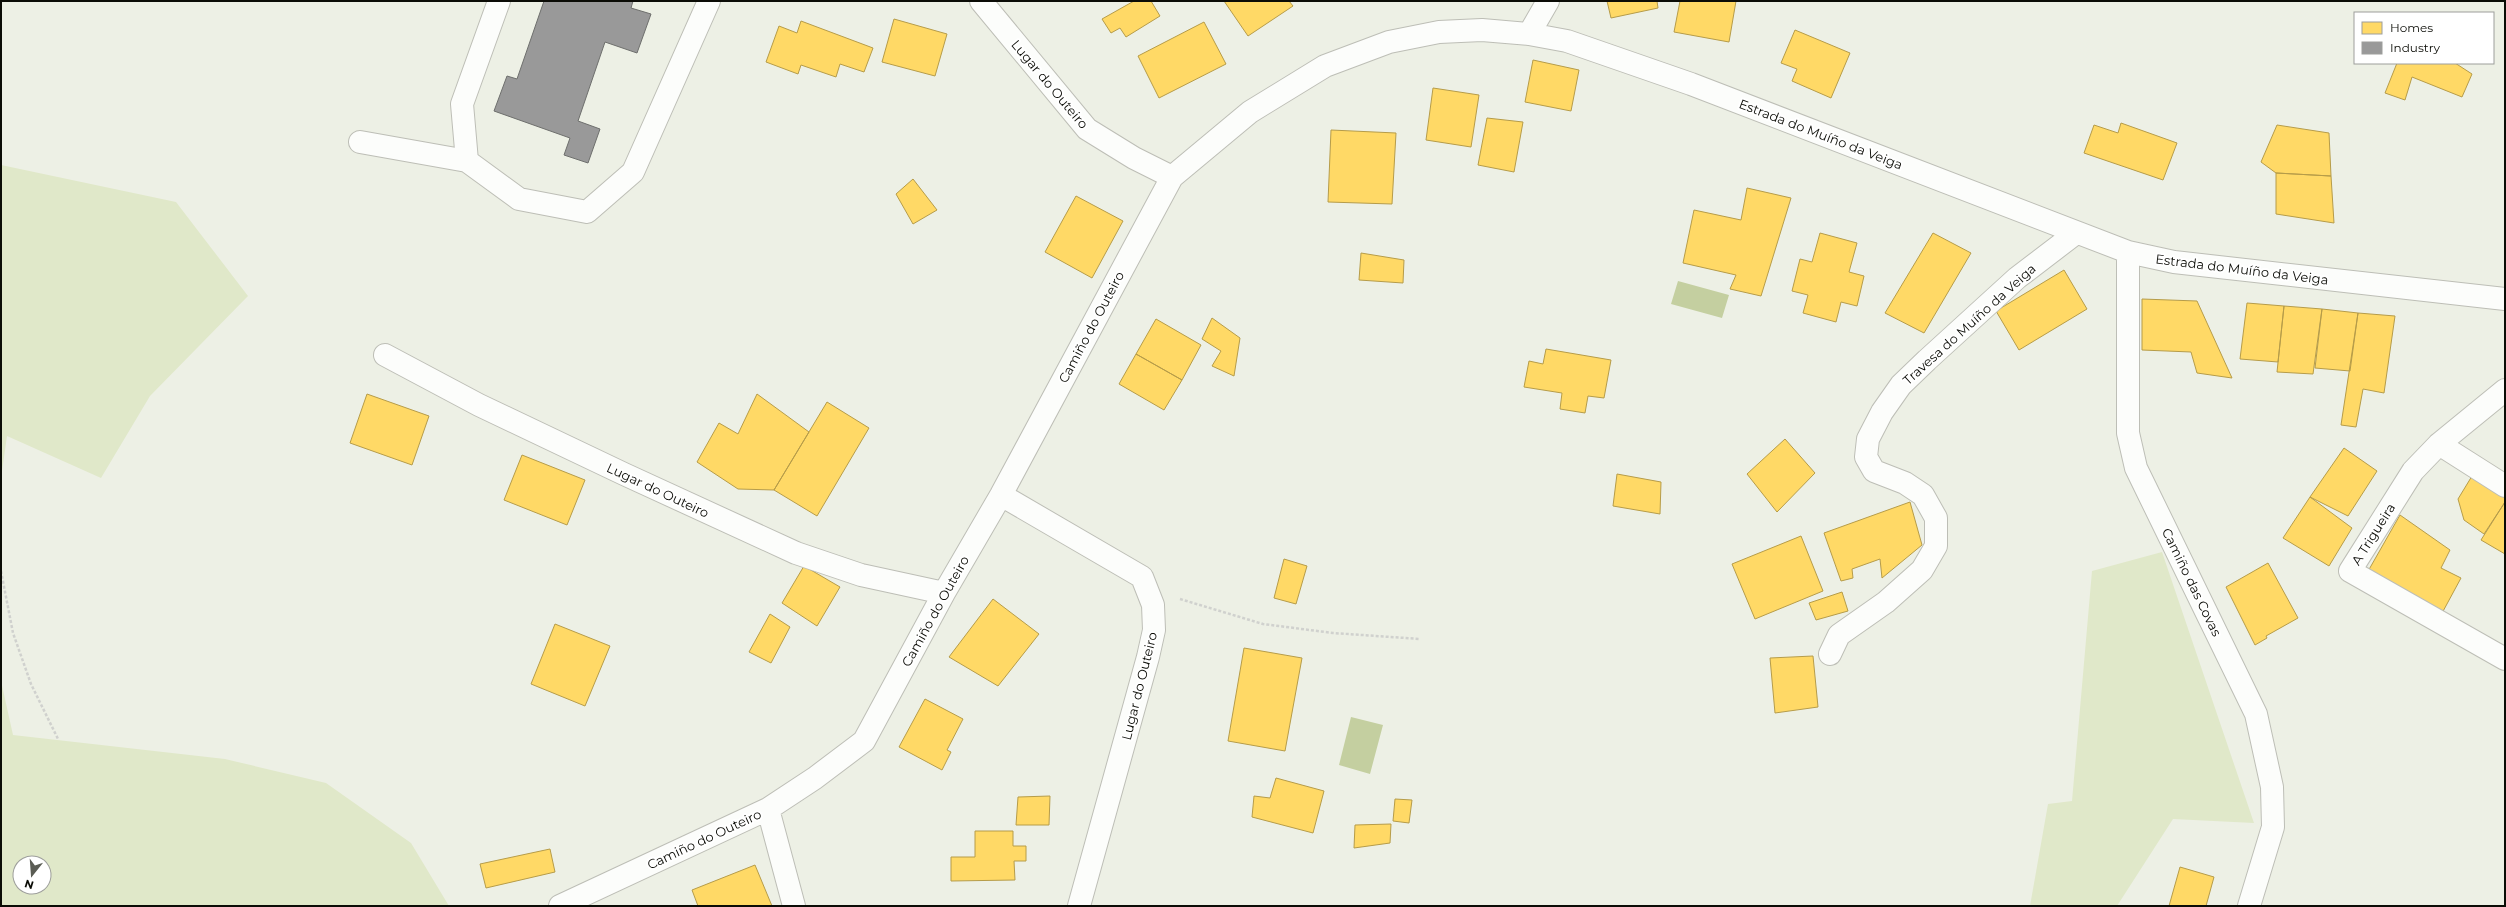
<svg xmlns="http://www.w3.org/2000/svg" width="2506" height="907" font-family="Montserrat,sans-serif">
	<rect width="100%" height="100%" fill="#edf0e5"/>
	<path fill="#e0e8c9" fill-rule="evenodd" d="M1,165L176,202L248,296L150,396L101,478L7,436L1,478Z
		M2162,552L2254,823L2173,819L2117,906H2030L2048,804L2072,801L2092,571Z
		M1,681L13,735L225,759L326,783L411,843L449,906H1ZM20,863H44V887H20Z"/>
	<path fill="#c4cfa0" d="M1678,281L1729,295L1722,318L1671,304Z
		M1351,717L1383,725L1370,774L1339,765Z"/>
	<path fill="#ffd966" stroke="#b69c49" d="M1134,1H1151L1160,16L1126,37L1120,28L1111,33L1102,19Z
		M1224,1H1289L1293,6L1248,36Z
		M1607,1H1657L1658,8L1611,18Z
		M1680,1H1736L1729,42L1674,32Z
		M894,19L947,34L935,76L882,62Z
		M801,21L873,48L864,72L840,64L836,77L801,65L798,74L766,62L779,26L797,33Z
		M1204,22L1226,64L1159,98L1138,56Z
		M1795,30L1850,53L1831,98L1792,81L1797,69L1781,63Z
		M1533,60L1579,70L1571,111L1525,102Z
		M2397,63H2455L2472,74L2462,97L2412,77L2405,100L2385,93Z
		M1433,88L1479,95L1471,147L1426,140Z
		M1487,118L1523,122L1514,172L1478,165Z
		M2121,123L2177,143L2163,180L2084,153L2094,125L2118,133Z
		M2277,125L2329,133L2331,176L2276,173L2261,162Z
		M1331,130L1396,133L1392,204L1328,202Z
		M2276,173L2331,176L2334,223L2276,214Z
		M913,179L937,210L913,224L896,194Z
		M1747,188L1791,198L1761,296L1730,289L1736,275L1683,263L1694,210L1741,220Z
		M1076,196L1123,221L1092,278L1045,252Z
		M1820,233L1857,243L1849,272L1864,276L1857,306L1841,302L1836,322L1803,313L1808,295L1792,291L1800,259L1812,262Z
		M1933,233L1971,253L1924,333L1885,313Z
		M1361,253L1404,260L1403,283L1359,280Z
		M2064,270L2087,309L2019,350L1996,311Z
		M2142,299L2197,301L2232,378L2197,373L2191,352L2142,350Z
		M2247,303L2284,306L2278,362L2240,359Z
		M2284,306L2322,309L2313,374L2277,372Z
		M2322,309L2358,313L2350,371L2315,368Z
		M2358,313L2395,316L2384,393L2363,389L2356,427L2341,425Z
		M1212,318L1240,338L1234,376L1212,366L1221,351L1202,339Z
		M1156,319L1201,345L1182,380L1136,354Z
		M1546,349L1611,360L1604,398L1588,396L1585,413L1560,409L1562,393L1524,387L1529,361L1543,364Z
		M1136,354L1182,380L1164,410L1119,384Z
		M367,394L429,416L412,465L350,443Z
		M757,394L809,432L774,490L738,489L697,462L719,423L738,434Z
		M827,402L869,428L817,516L774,490Z
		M1785,439L1815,473L1777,512L1747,474Z
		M2344,448L2377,471L2348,516L2310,497Z
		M522,455L585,480L567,525L504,500Z
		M1617,474L1661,482L1660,514L1613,506Z
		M2472,476L2505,496V502L2484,534L2464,520L2458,499Z
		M2310,497L2352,528L2329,566L2283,538Z
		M1910,502L1922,545L1882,578L1880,559L1852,569L1853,578L1841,581L1824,533Z
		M2505,502V554L2481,540Z
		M2400,515L2450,550L2441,568L2461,578L2441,615L2367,573Z
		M1801,536L1823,591L1755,619L1732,564Z
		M1284,559L1307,566L1296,604L1274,598Z
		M2268,563L2298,618L2266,636L2267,638L2255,645L2226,587Z
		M804,566L840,587L817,626L782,603Z
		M1842,592L1848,611L1816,620L1809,603Z
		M993,599L1039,634L998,686L949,657Z
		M770,614L790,627L771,663L749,652Z
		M555,624L610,646L585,706L531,684Z
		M1244,648L1302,658L1285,751L1228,741Z
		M1813,656L1818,707L1775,713L1770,658Z
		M925,699L963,719L947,750L951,752L942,770L899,747Z
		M1276,778L1324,791L1313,833L1252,817L1254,796L1270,798Z
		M1050,796L1049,825H1016L1018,797Z
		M1395,799L1412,800L1409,823L1393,821Z
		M1391,824L1390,843L1354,848L1355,825Z
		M975,831H1013V846H1026V861H1014L1015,880L951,881V857H975Z
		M550,849L555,872L486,888L480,864Z
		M755,865L772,906H698L692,890Z
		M2180,867L2214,877L2206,906H2169Z"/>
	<path fill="#999" stroke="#6e6f6d" d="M544,1H633L631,8L651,14L637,53L605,42L578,121L600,129L588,163L564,155L570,138L494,111L507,76L517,79Z"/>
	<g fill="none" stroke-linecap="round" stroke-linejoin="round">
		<defs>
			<path id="minor" d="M981,1L1087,129L1134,158L1172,177
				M1529,34L1548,1
				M360,142L467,161L519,199L587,212L633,172L709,1
				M467,161L462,104L499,1
				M2128,252V433L2136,468L2256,714L2272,787L2273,827L2249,906
				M385,355L479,405L624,474L796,553L861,575L944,593
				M2505,390L2439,444L2413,471L2350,571L2505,659
				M2439,444L2505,486
				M1001,495L1142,577L1153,605L1154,630L1148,657L1079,906
				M1830,654L1839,635L1886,602L1922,570L1936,546V518L1923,495L1905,483L1874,471L1866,457L1868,439L1882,412L1901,385L1927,360L2017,278L2076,233
				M768,809L794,906
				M560,906L768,809L815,778L864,741L944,593L1001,495L1172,177L1250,112L1325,66L1389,42L1439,32L1482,30L1529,34L1567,41L1691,84L2128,252L2174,262L2505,299"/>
		</defs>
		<use href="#minor" stroke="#bdbeb6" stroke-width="24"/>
		<path stroke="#d0d1ce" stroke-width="2.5" stroke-dasharray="3 2" stroke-linecap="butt" d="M1,571L13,633L31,684L58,739
			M1180,599L1263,624L1333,633L1420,639"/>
		<use href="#minor" stroke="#fcfdfb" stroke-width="22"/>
	</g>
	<g text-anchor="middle" stroke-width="4" stroke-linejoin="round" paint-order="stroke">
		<g font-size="13" fill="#0b0c06" stroke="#fff">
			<text transform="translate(1050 84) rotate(50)" y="5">Lugar do Outeiro</text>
			<text transform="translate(1821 134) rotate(21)" y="5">Estrada do Muíño da Veiga</text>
			<text transform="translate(2242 269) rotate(7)" y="5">Estrada do Muíño da Veiga</text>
			<text transform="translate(1969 324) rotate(-42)" y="5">Travesa do Muíño da Veiga</text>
			<text transform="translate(1091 327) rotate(-62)" y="5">Camiño do Outeiro</text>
			<text transform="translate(658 490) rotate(25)" y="5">Lugar do Outeiro</text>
			<text transform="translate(2373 534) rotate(-58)" y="5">A Trigueira</text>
			<text transform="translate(2192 582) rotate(64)" y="5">Camiño das Covas</text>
			<text transform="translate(935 611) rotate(-61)" y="5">Camiño do Outeiro</text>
			<text transform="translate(1139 686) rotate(-76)" y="5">Lugar do Outeiro</text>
			<text transform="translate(704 839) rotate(-25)" y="5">Camiño do Outeiro</text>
		</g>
	</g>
	<rect width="2506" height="907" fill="none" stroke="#0b0c06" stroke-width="4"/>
	<rect x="2354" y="12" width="140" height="52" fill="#ffffff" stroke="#9d9e9b"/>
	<rect x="2362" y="22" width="20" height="12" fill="#ffd966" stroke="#9d9e9b"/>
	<text x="2390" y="32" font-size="12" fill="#0b0c06">Homes</text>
	<rect x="2362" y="42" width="20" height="12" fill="#999999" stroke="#9d9e9b"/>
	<text x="2390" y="52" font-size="12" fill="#0b0c06">Industry</text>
	<g transform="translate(32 875) rotate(197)"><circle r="19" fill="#ffffff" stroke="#9d9e9b"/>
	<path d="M0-3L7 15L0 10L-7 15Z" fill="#5a5c54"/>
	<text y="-6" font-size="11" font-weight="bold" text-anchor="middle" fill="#0b0c06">N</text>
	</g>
</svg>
